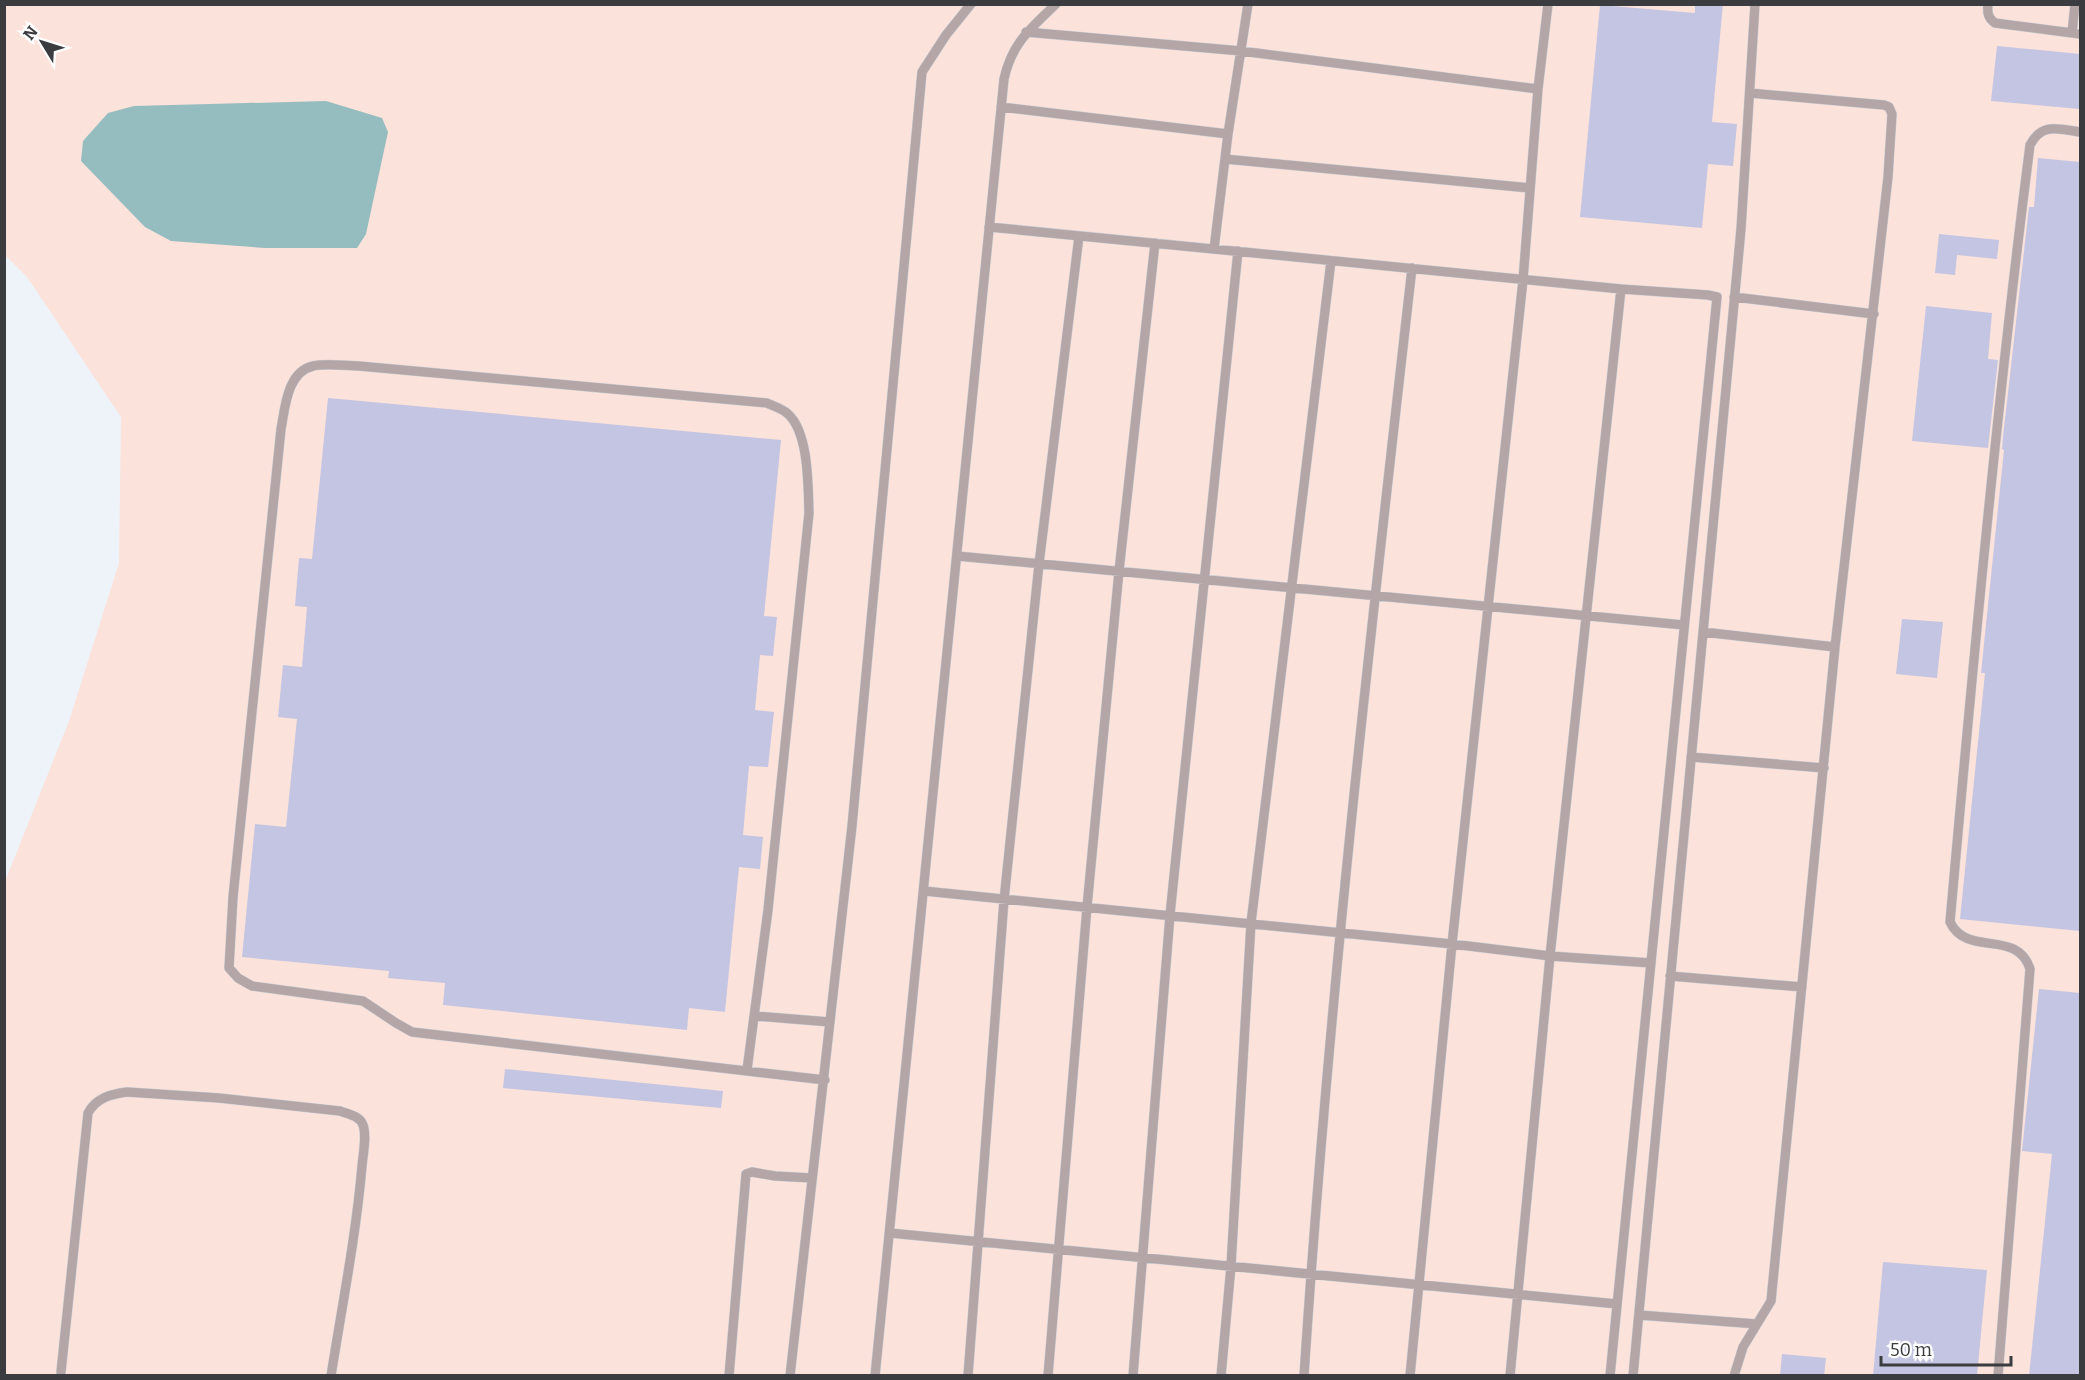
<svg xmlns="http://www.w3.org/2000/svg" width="2085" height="1380" font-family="Bitter,serif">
	<rect width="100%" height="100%" fill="#eef3fa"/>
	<path fill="#fbe2da" d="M489,4L2080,5V1375H5L4,884L69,721L119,563L121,417L27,277L5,255V5Z"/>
	<path fill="#95bcbf" d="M326,101L382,118L388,132L366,234L357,248H265L171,241L145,227L81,161L83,141L108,113L134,106Z"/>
	<path fill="#c4c5e3" d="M1695,4H1723L1712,122L1737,124L1733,166L1708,164L1702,228L1580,217L1600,5L1695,13Z
		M1997,46L2080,54V109L1991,101Z
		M2038,158L2080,162V931L1960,919L1985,673H1981L2004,450L2002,449L2003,437L2029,207H2034Z
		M1939,234L1999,240L1997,259L1957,255L1955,275L1935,273Z
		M1926,306L1992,313L1988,359L1998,360L1988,448L1912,441Z
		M328,398L781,440L764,616L777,617L773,656L760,655L755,710L774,712L768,767L749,766L743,835L763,837L760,869L739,867L725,1012L689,1008L687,1030L443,1005L445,983L388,978L389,971L242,957L255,824L286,827L297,719L278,717L283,665L302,667L307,607L295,606L299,558L312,559Z
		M1902,619L1943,622L1937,678L1896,674Z
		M2039,989L2080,993V1376H2029L2052,1154L2022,1151Z
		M505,1069L723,1091L721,1108L503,1088Z
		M1883,1262L1987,1270L1977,1376H1873Z
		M1782,1354L1826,1358L1824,1376H1780Z"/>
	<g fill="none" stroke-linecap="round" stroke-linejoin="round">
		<defs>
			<path id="lane" d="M1988,4C1987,13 1988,18 1995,23L2080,34
				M1026,32L1241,51L1538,89
				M2072,33L2075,4
				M1001,107L1228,134L1214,249
				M1228,134L1248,4
				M1225,159L1530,188
				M989,227L1621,289L1708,295L1717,297L1610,1376
				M1734,297L1874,314
				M957,556L1684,625
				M1703,632L1835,647
				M1691,757L1824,768
				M924,891L1452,944L1550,956L1651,963
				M1670,976L1802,987
				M755,1016L830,1022
				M747,1070L768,910L809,513C808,486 809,433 788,414C783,409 773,406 767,403L359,366C345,366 327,363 313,366C287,372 285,408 281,429L233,897L229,968L238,978L252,986L363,1001L396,1023L412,1032L825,1080
				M890,1233L1617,1304
				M1639,1315L1757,1324
				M61,1372L88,1113C96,1098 111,1094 127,1092L219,1098L340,1111C348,1114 360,1116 363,1125C367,1136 363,1154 362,1166C356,1236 342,1306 331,1376
				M729,1376L746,1174L752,1172L775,1176L812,1178
				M790,1376L852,826L922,72L946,35L971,4
				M875,1376L1004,79C1012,43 1030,29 1056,4
				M968,1376L1004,900L1039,564L1079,236
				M1048,1376L1087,907L1119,571L1155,243
				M1133,1376L1170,915L1238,251
				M1221,1376L1231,1266L1251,923L1331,261
				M1304,1376C1328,1006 1370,637 1412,268
				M1410,1376L1452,944L1523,280L1538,89L1548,4
				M1510,1376L1550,956L1621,289
				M1633,1376L1741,229L1755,4
				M1734,1376L1743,1347L1771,1301L1835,647L1888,177L1892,114L1889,107L1884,105L1750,93
				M1998,1376L2030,969C2017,928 1967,958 1950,922C1973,663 1997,403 2030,145C2042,122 2058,129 2080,132"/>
		</defs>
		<use href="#lane" stroke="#caced5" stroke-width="10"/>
		<use href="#lane" stroke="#b4a5a7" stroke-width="9"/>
	</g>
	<rect width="2085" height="1380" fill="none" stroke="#3a3c3f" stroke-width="12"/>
	<g transform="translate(42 42) rotate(308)" stroke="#ffffff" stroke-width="4.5" paint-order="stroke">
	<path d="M0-4.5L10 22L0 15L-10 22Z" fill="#3a3c3f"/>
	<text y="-9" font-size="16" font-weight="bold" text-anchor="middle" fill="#3a3c3f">N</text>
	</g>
	<path d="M1881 1356v9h130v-9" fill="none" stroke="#3a3c3f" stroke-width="3"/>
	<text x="1890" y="1356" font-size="18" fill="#3a3c3f" stroke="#ffffff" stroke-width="4.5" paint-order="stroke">50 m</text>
</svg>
